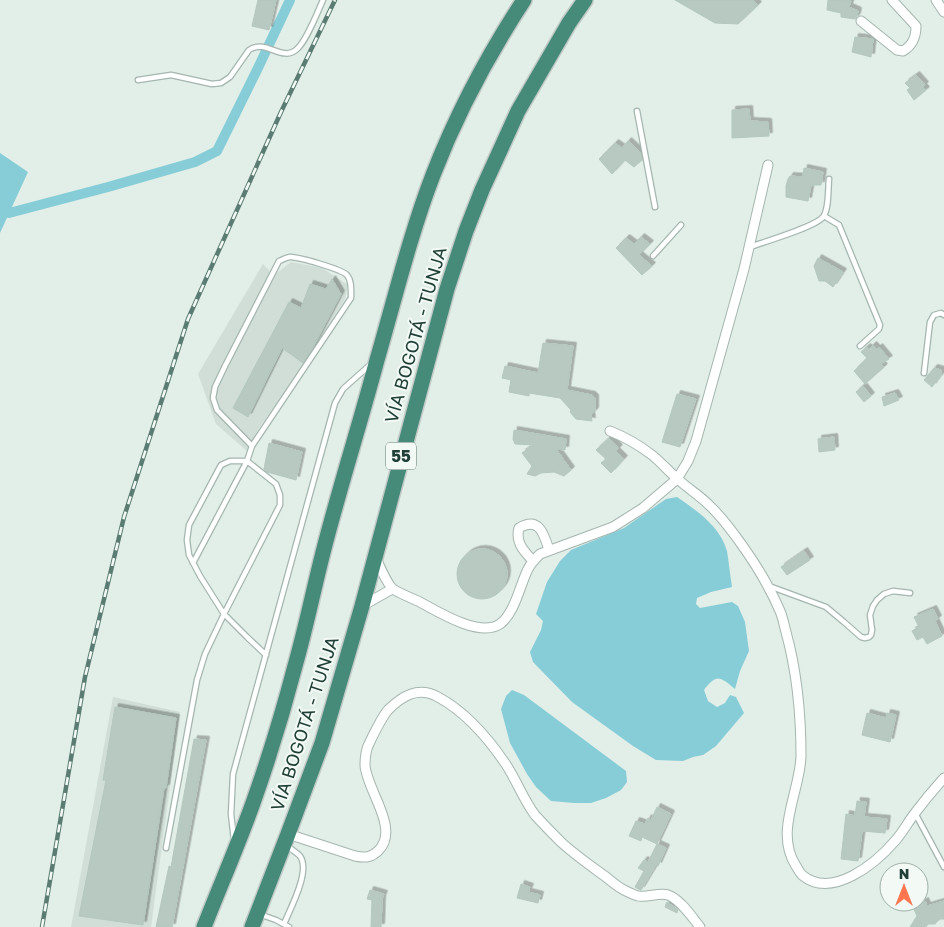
<svg xmlns="http://www.w3.org/2000/svg" width="944" height="927" font-family="'Golos Text',sans-serif">
	<defs>
		<filter id="shadow"><feDropShadow dx="3.5" dy="-3.5" stdDeviation="0" flood-color="#0004"/></filter>
	</defs>
	<rect width="100%" height="100%" fill="#e2eee8"/>
	<path fill="#d0ded7" d="M291,262L322,268L348,285L345,299L303,366L259,428L247,451L216,424L198,374L263,264L274,275Z
		M113,697L180,712L151,927H71Z"/>
	<path fill="#86cdd7" d="M0,153L28,172L0,233Z
		M677,497C697,511 720,526 727,551C729,563 730,575 732,587L711,592L697,598L696,604L700,608L732,602L738,606L745,622L749,651L740,671L735,689C720,677 717,673 704,690L708,701L717,707L725,703L730,695L736,697L744,713L716,746L703,755L693,757L683,761L656,760L633,746L572,702L533,662L530,652L541,630L543,621L536,614L547,582L560,561L571,550L624,528L666,499Z
		M512,690L524,695L626,771L627,782L621,790L606,798L591,803H574L551,801L536,787L527,774L510,743L501,709L506,696Z"/>
	<g fill="none" stroke-linecap="round" stroke-linejoin="round">
		<path stroke="#86cdd7" stroke-width="10" d="M9,213L108,187L195,162L217,151L257,70L290,0"/>
	</g>
	<path fill="#b7c9c1" stroke="#b4c8bf" filter="url(#shadow)" d="M258,0H276L269,30L252,26Z
		M675,0H752L758,5L738,24L715,23Z
		M828,0H843L851,1L849,7L858,11L857,16L855,19L841,17V13L827,10Z
		M855,37L873,39L871,57L852,52Z
		M916,75L925,85L923,87L926,90L914,100L907,90L910,88L905,83Z
		M749,109L750,121L768,122L769,136L732,138V110Z
		M628,141L641,153L642,160L634,167L625,160L612,174L599,159L615,143L622,148Z
		M804,168L823,172L821,185H811L808,201L786,197V186L788,179L790,176L803,177Z
		M641,237L650,244L639,255L652,266L642,275L616,248L626,238L634,244Z
		M818,258L843,272L833,287L825,281H819L814,266Z
		M332,279L341,294L311,351L303,363L282,348L248,417L233,408L289,302L301,308L310,284L326,289Z
		M543,343L573,346L567,390L592,395L595,398V411L591,415L592,421L576,419L570,412L571,410L560,398L529,393V396L509,392L511,380L502,378L505,366L538,373Z
		M873,345L877,349L879,347L889,359L881,364L884,367L865,384L854,371L867,358L861,352L867,347L869,349Z
		M934,368L941,370V375L932,387L924,380Z
		M863,386L871,396L864,402L856,392Z
		M895,393L899,400L884,406L882,397Z
		M677,394L696,399L680,447L662,442Z
		M514,430L566,439L565,450L556,449L571,470L564,476L554,472L541,473L535,476L527,474L532,466L522,453L533,445L515,444L513,439Z
		M834,437L835,450L819,452L818,439Z
		M609,438L619,448L616,451L624,459L611,473L601,463L606,459L596,450Z
		M269,443L302,452L296,480L267,472L264,469Z
		M457 574a25 25 0 1 1 50 0a25 25 0 1 1-50 0Z
		M804,551L810,560L787,575L781,567Z
		M933,609L938,619L935,621L942,636L927,644L923,637L917,640L912,631L919,627L914,617Z
		M115,707L176,718L166,788H164L143,925L79,916L106,780H103Z
		M867,713L886,718L887,713L896,715L890,742L862,735Z
		M194,739L206,740L172,927H156L169,866L171,867Z
		M857,801L866,802L864,817L887,819L885,833L862,831L858,861L841,859L846,814L855,816Z
		M657,807L671,814L657,844L642,837L641,841L629,836L636,821L645,824L648,818L651,820Z
		M657,844L666,848L658,866L656,865L641,890H640L635,887L644,871L638,868L644,860L648,862Z
		M521,884L530,887L528,892L540,895L538,903L517,898Z
		M370,890L384,894L382,899L381,927H371L372,900L367,899Z
		M925,901L927,906L944,901V919H939L935,924H928L926,927H910L917,916L913,907Z
		M667,902L678,910L677,913L665,907Z"/>
	<g fill="none" stroke-linecap="round" stroke-linejoin="round">
		<defs>
			<path id="service" d="M138,80L171,75L212,84L221,83L230,77L249,50C266,38 282,63 297,49C307,40 317,13 323,0
				M637,111L655,207
				M824,216L839,225L880,325L879,329L860,346
				M750,247C764,242 815,227 823,217C829,210 828,189 829,179
				M653,256L681,225
				M924,373L930,322L934,315L941,313L944,315
				M193,563L247,461L252,446L351,298C351,290 352,281 347,275C341,269 299,257 290,257C287,257 282,260 279,261L225,366L215,387L213,398L217,410L252,446
				M769,586L826,607L844,622L861,637L865,638L869,637L871,635L872,630L870,615L873,606L877,600L884,594L893,591L910,593
				M915,813L944,867
				M234,840L231,814L233,774L335,403L343,389L371,364
				M166,848L197,680L205,654L224,614L280,505V495L276,484L247,461H230L221,465L189,525L187,540L189,555L200,576L224,614L247,637L266,655
				M259,914L276,920L289,927
				M284,924C290,909 311,871 300,856C297,853 291,849 287,846"/>
			<path id="minor" d="M936,0L944,12
				M861,21L897,50L903,51C913,45 916,37 916,26L892,0
				M610,431C625,437 639,445 652,455C662,463 670,473 680,481C689,489 700,496 709,505C722,517 732,531 742,545C757,566 770,588 780,611C783,618 784,625 786,632C797,672 801,715 801,756C800,792 774,832 796,866C798,869 800,873 802,875C832,900 876,863 895,841C903,832 908,822 915,813C924,801 934,789 944,778
				M375,556C378,563 388,585 393,589C399,593 411,598 418,601C437,611 479,638 500,624C515,613 520,585 528,569C531,563 535,559 540,554L613,527L643,508L677,479L688,461L696,441L744,269L768,165
				M533,561C524,551 515,543 519,528C539,516 544,534 549,550
				M362,606L392,589
				M288,834L355,856C365,858 371,858 379,850C400,828 366,789 365,765C365,760 366,751 368,746C372,737 382,717 388,710C402,696 418,686 438,697C464,711 488,738 505,763C516,779 523,799 535,815C543,824 553,834 561,842C575,855 591,866 606,877C612,882 618,887 624,890C628,892 634,895 638,896C647,898 660,892 668,895C680,899 692,917 700,927"/>
			<path id="trunk" d="M204,927C220,886 238,845 253,803C269,758 283,712 295,666C307,624 315,582 326,541C342,480 361,420 377,360C395,298 410,235 433,175C457,113 488,55 524,0
				M252,927L288,834L322,743L362,606L447,289L466,231L482,190L518,111L569,23L585,0"/>
		</defs>
		<use href="#service" stroke="#a4b6af" stroke-width="7"/>
		<use href="#minor" stroke="#a4b6af" stroke-width="11"/>
		<use href="#trunk" stroke="#c1cac7" stroke-width="18"/>
		<use href="#service" stroke="#fff" stroke-width="4.5"/>
		<use href="#minor" stroke="#fff" stroke-width="9"/>
		<use href="#trunk" stroke="#468b79" stroke-width="15"/>
		<defs>
			<path id="rail" d="M42,927L85,677L124,517L188,319L281,112L335,0"/>
		</defs>
		<use href="#rail" stroke="#5b7c72" stroke-width="4.5"/>
		<use href="#rail" stroke="#f3faf6" stroke-width="2.5" stroke-dasharray="8" stroke-linecap="butt"/>
	</g>
	<g text-anchor="middle" stroke-width="4" stroke-linejoin="round" paint-order="stroke">
		<rect fill="#f3faf6" stroke="#5f7870" stroke-width="1" x="386" y="442.5" width="30" height="27" rx="4"/>
		<g font-size="16" font-weight="bold" fill="#204037">
			<text x="401" y="462">55</text>
		</g>
		<g font-size="18" fill="#204037" stroke="#f3faf6">
			<text transform="translate(416 335) rotate(-74)" y="6">VÍA BOGOTÁ - TUNJA</text>
			<text transform="translate(305 724) rotate(-72)" y="6">VÍA BOGOTÁ - TUNJA</text>
		</g>
	</g>
	<g transform="translate(904 887)"><circle r="24" fill="#f3faf6" stroke="#9fb0aa"/>
	<path d="M0-4L9 19L0 12L-9 19Z" fill="#fd7650"/>
	<text y="-8" font-size="14" font-weight="bold" text-anchor="middle" fill="#204037">N</text>
	</g>
</svg>
